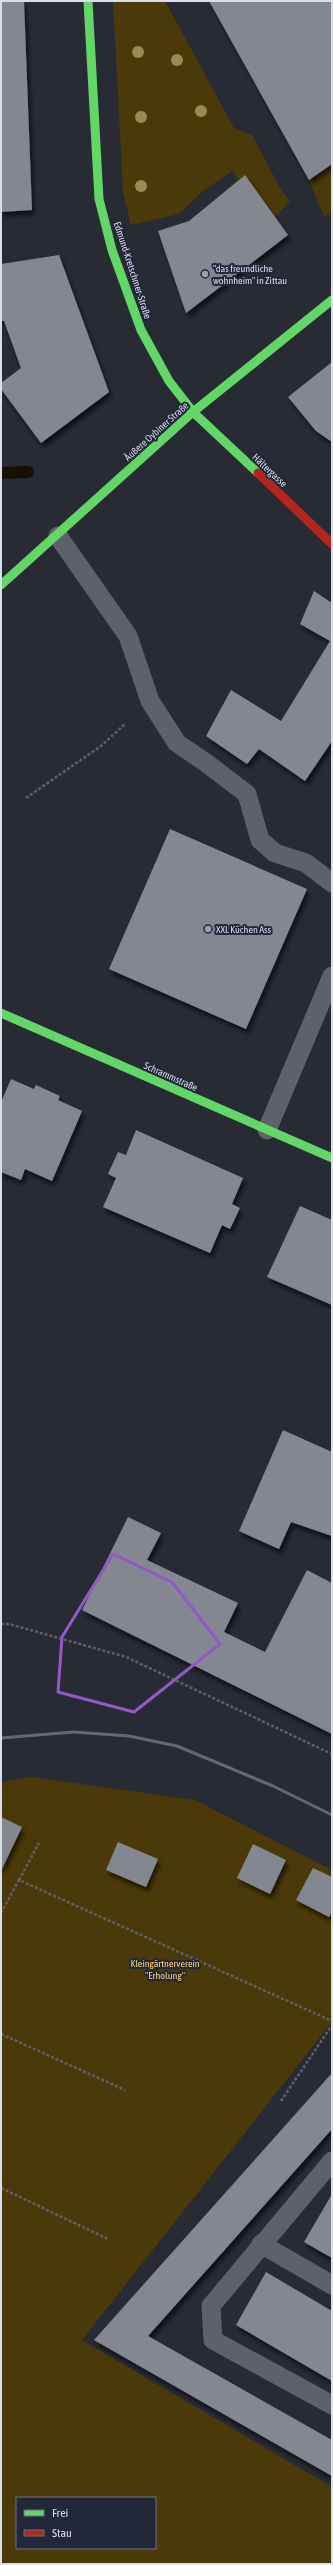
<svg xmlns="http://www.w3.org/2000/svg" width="333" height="2565" font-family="'Asap Condensed',sans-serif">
	<defs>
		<filter id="shadow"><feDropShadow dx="2.5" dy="4.5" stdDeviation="2" flood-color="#0009"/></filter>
	</defs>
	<rect width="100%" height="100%" fill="#282a34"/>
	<path fill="#4a3a09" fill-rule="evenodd" d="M113,1H165L234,128L253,136L281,190L290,201L275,217L245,176L239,180L232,171L202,192L179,214L131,225L123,192Z
		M332,164V211L324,217L309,180Z
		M31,1777L195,1800L332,1870V2022L82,2340L332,2487V2564H1V1782ZM17,2498H155V2548H17Z"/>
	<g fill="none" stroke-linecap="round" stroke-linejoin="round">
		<path stroke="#171005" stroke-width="12" d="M1,473L28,472"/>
	</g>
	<path fill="#848690" filter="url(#shadow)" d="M1,1H24L32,210L1,212Z
		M209,1H332V164L309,180Z
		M245,175L288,235L186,313L158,231L189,221Z
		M59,255L109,392L41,443L1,389V383L21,368L4,321H1V264Z
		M332,362V442L316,431L288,397Z
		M314,591L332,603V741L305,781L259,749L247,764L206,736L231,690L281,721L330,641L300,624Z
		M170,829L307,889L246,1029L109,969Z
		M11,1079L34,1089L36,1085L60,1096L58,1100L82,1111L52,1181L25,1169L21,1180L1,1172V1102Z
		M136,1130L243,1178L232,1204L240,1208L230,1229L222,1225L210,1253L103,1207L116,1178L108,1174L118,1152L126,1155Z
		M300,1206L332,1220V1305L267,1277Z
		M283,1430L332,1452V1536L291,1522L279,1549L239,1531Z
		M128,1517L161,1533L147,1560L238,1603L224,1632L265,1652L307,1570L332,1583V1734L82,1610Z
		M1,1817L22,1827L1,1871Z
		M118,1842L158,1859L146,1887L106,1870Z
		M253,1844L286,1860L270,1894L237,1878Z
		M313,1868L332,1877V1912L329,1917L296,1900Z
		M332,2073V2129L148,2336L332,2440V2476L94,2340Z
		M332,2194V2258L304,2242Z
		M266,2272L332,2311V2381L236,2325Z"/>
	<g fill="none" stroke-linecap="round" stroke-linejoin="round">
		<path stroke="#5e6068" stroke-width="2.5" stroke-dasharray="3 2" stroke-linecap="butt" d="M26,798L101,746L126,723
			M1,1624H9L126,1657L332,1754
			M19,1880L39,1843
			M1,1913L19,1880L332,2021
			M1,2034L125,2090
			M281,2101L332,2025
			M1,2188L108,2239"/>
		<path stroke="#5e606a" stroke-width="19" d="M58,536L128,636L150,701L177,743L205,762L247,794L260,840L275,853L306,863L332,883
			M267,1130L332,976
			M332,2161L211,2306L213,2340L332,2405
			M261,2244L332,2285"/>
		<path stroke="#63d668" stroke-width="9" d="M88,1L99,199L112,250L141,330L169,381L193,412L258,473
			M1,585L193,412L332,300
			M1,1013L332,1158"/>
		<path stroke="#b3261e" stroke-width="9" d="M258,473L332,544"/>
		<path stroke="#656870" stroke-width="3" d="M1,1738L74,1732L129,1736L177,1746L273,1786L332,1815"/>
	</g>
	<g fill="#9d8952">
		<circle cx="138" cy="52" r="6"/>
		<circle cx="177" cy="60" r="6"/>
		<circle cx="201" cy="111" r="6"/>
		<circle cx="141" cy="117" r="6"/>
		<circle cx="141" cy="186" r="6"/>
	</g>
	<path fill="none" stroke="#9358ca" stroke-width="3" stroke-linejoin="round" d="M113,1554L172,1582L220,1644L134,1712L58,1692L62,1637Z"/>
	<g fill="#9c9fab" stroke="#22273a" stroke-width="1.5">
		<circle cx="205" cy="274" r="4"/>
		<circle cx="208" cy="929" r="4"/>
	</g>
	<g text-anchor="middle" stroke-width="4" stroke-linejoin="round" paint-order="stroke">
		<g font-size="10" fill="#dadeeb" stroke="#22273a" text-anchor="start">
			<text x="213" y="272">"das freundliche<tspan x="213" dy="12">wohnheim" in Zittau</tspan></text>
			<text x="216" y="933">XXL Küchen Ass</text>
		</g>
		<g font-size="10" fill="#dadeeb" stroke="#22273a">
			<text transform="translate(133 270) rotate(72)" y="4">Edmund-Kretschmer-Straße</text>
			<text transform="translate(156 431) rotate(-42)" y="4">Äußere Oybiner Straße</text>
			<text transform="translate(270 470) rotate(43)" y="4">Hältergasse</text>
			<text transform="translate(171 1076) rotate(24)" y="4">Schrammstraße</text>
		</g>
		<g font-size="10" fill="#fcd76b" stroke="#22273a">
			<text x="165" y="1967">Kleingärtnerverein<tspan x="165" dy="12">"Erholung"</tspan></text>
		</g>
	</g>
	<rect width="333" height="2565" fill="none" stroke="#dadeeb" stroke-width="4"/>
	<rect x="16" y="2497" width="140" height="52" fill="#22273a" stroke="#6c7081"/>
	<rect x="24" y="2510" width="20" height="6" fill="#63d668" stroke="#6c7081"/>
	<text x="52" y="2517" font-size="12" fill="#dadeeb">Frei</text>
	<rect x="24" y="2530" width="20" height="6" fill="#b3261e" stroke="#6c7081"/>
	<text x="52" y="2537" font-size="12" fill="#dadeeb">Stau</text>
</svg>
